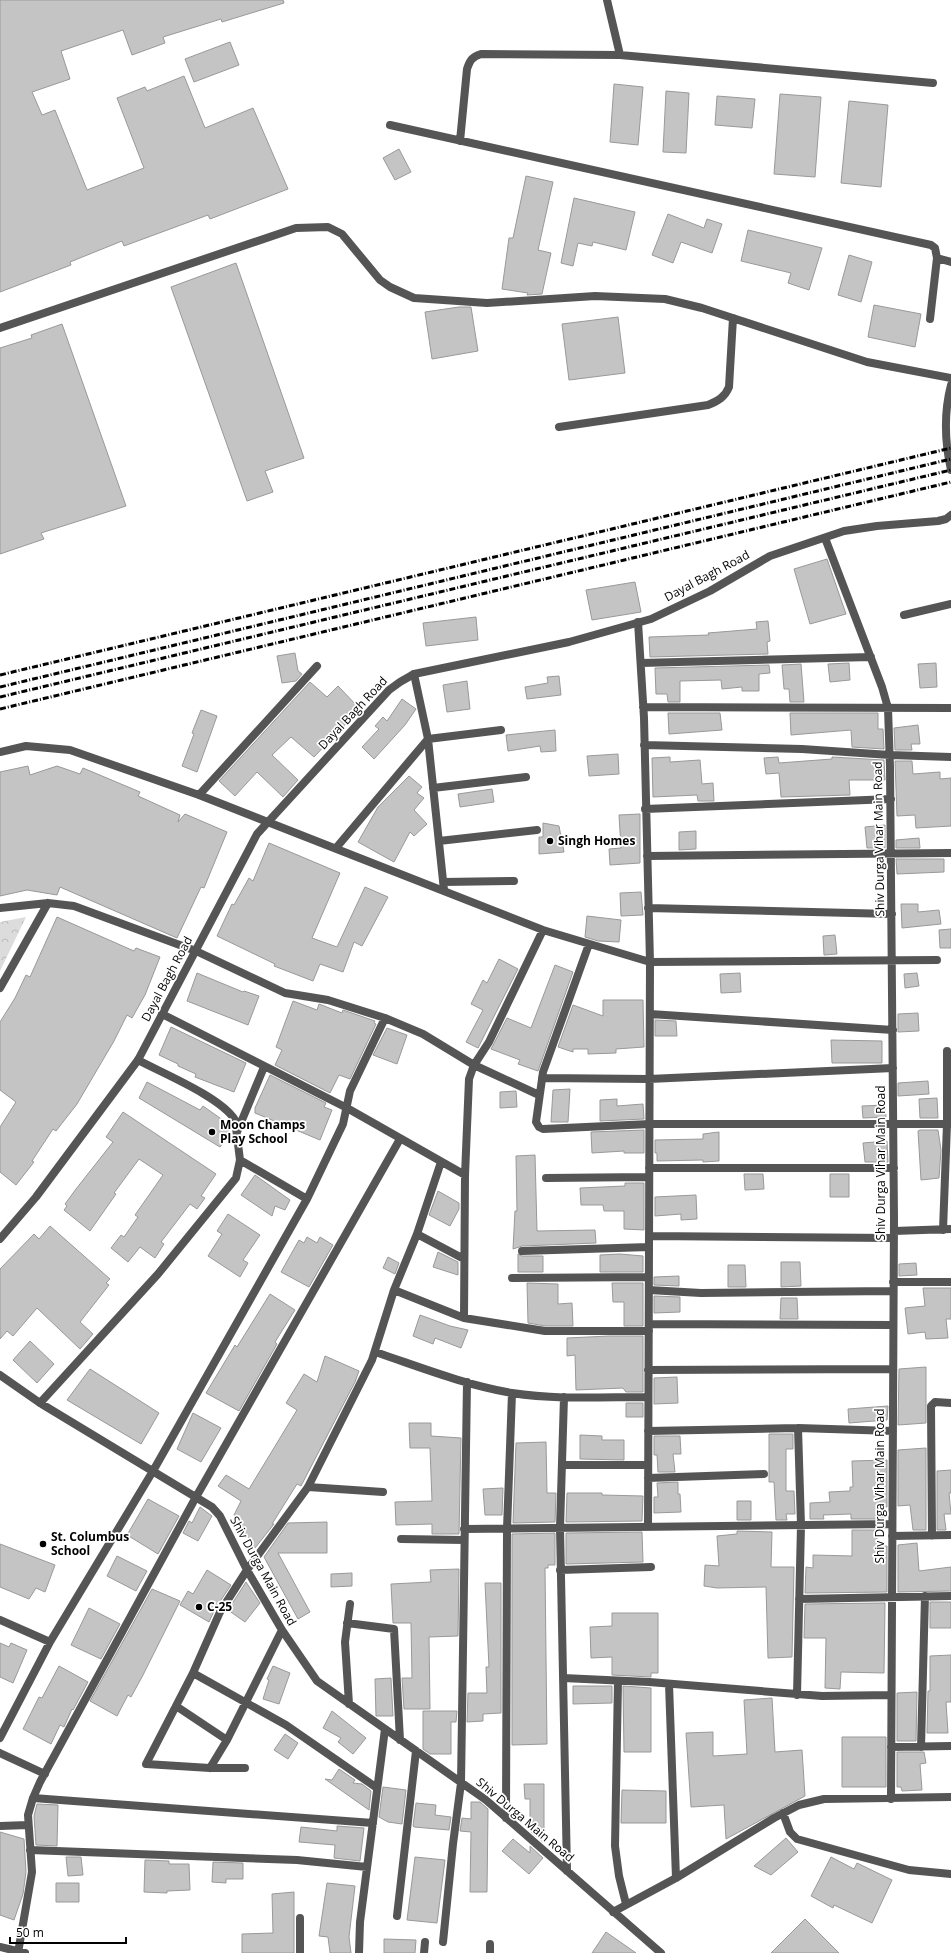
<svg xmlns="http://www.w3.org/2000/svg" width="951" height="1953" font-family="'Open Sans',sans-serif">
	<defs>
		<pattern id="park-crowns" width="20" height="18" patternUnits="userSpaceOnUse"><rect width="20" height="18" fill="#dcdcdc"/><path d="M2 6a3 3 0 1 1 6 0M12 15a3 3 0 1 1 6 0" fill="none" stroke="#bbb"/></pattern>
	</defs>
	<rect width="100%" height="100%" fill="#fff"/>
	<path fill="url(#park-crowns)" d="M26,917L0,971V922Z"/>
	<path fill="#c4c4c4" stroke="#999" d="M0,0H283L284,3L222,22L221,19L163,37L165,43L132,55L123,30L61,51L70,79L32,92L42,115L55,110L87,190L144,168L117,98L145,87L147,91L184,76L205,128L253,108L288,189L210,219L208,215L124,246L122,241L70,262L71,265L0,292Z
		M230,42L239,65L194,82L185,59Z
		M614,84L643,87L638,145L610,142Z
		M666,91L689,93L686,153L663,152Z
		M780,94L821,97L815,177L774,174Z
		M717,96L755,99L752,128L715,125Z
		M849,101L888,105L881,187L841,183Z
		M399,149L411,172L395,180L383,158Z
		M526,176L553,182L538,250L551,253L542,294L527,295L528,293L502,289L509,238H513Z
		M574,198L635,212L626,250L593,242L592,246L578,243L573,266L561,263Z
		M668,214L704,228L707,219L722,224L712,253L681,242L673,263L652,255Z
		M748,230L822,248L809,290L788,283L791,273L741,261Z
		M849,255L872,262L861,302L838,295Z
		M236,263L304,458L265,471L273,492L247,501L171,287Z
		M874,305L921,314L915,347L868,337Z
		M459,307H471L478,351L432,359L425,312Z
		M618,317L625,373L569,380L562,324Z
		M62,324L126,506L41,533L44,539L0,554V348L32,338L31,335Z
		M827,559L846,614L810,624L794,569Z
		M635,582L641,612L592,620L586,590Z
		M476,617L478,640L426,646L423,623Z
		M768,621L770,641L767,642L768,654L650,657L649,637L709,635L708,633L757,629L756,622Z
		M295,653L298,671L302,674L296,681L282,683L277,656Z
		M849,663L850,680L830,682L828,664Z
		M936,663L937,687L920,688L918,664Z
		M801,664L804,702H790L789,689H784L782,665Z
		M769,665L770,673L759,674V691H742V687L722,689L721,680L680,681V702H668L667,694H656L655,668Z
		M559,676L561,695L527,699L525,687L548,683L547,677Z
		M467,681L470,709L447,712L443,685Z
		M310,682L327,697L338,686L360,709L314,757L291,737L272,755L298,780L283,797L257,772L235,796L219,781Z
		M402,699L416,709L405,725L374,759L362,747L379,729L375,726L383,717L387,721Z
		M201,710L217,716L197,772L182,766L194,734L192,733Z
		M668,713H720L722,730L669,734Z
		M790,713H878V729H883L884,749L852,747L851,730L791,735Z
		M918,725L920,744H911L912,750H895L894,728Z
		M555,730L556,751L541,752L540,746L508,751L506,735Z
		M618,754L619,774L589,776L587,756Z
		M670,757V762L700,760L702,784L713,783L714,801H698L697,795L653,797L652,758Z
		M778,757L779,763L832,759V757L884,760L885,780H849L850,795L781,797L779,773L766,774L764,758Z
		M895,761H912L913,774L940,772V779L951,778V826L916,828L915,815L897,816Z
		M28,766L30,775L57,766L80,774L83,768L140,792L138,796L180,815L178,822L185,814L227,832L204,888L201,887L177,938L60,887L57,895L27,890L0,896V772Z
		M409,776L422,787L417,793L424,798L414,810L427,824L414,836L410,832L394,862L358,842L378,807Z
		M492,789L494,802L460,807L458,794Z
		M640,814V863L610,865L609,849L621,848L619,815Z
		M543,823L559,826L564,852L539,854V837H543Z
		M885,825V848H867L865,827Z
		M696,831V849L679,850V832Z
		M919,838L920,848H896V840Z
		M269,843L340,873L312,938L337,947L365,887L388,897L362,946L354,942L343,972L320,964L313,981L274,966L275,964L217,936L232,904L234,905L249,878L253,881Z
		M896,859H944V872L897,874Z
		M641,892L643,915L621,916L620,893Z
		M901,904H918V912L939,910L941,924L902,928Z
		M587,916L621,920L619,942L598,941L585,937Z
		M57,917L134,951L136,948L160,957L145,995L132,1018L127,1015L114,1041L77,1104L56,1131L53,1129L32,1161L34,1162L16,1185L0,1172V1127L16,1102L0,1090V1022L15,998L26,975L30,977Z
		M951,929V948H940L939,930Z
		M835,935L837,954L824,955L823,936Z
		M499,959L518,969L478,1048L466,1042L483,1010L471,1004L483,980L487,983Z
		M555,965L573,972L538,1071L518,1064L520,1060L491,1049L507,1018L531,1028Z
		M197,973L243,992L244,991L259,996L248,1025L187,1001Z
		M740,973L741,992L721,993L720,974Z
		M917,973L919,986L905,988L904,974Z
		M603,1000H643L644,1047L616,1049V1053L588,1054V1049H573V1052L558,1047L573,1005L603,1016Z
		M293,1001L317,1010L319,1004L342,1013L343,1010L375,1021L374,1023L376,1024L350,1079L339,1075L330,1093L275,1065L282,1050L276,1047Z
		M918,1013L919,1031L898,1032V1014Z
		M655,1020L676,1021L677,1036H655Z
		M171,1027L246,1063L234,1092L195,1077L196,1074L178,1066V1064L159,1055Z
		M387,1028L407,1035L397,1064L373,1055Z
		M831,1040L882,1041V1063H832Z
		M270,1075L326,1103L324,1107L332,1110L320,1140L255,1113V1108Z
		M928,1081L929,1094L898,1096V1083Z
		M147,1082L200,1110L203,1106L227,1123L229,1134L220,1147L139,1098Z
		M570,1089L568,1122H551L553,1090Z
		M516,1091L517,1107L500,1108V1092Z
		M937,1098L938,1118H920L919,1099Z
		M617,1099V1106L643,1104L644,1119L600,1121V1100Z
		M885,1105L886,1117L863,1118L862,1106Z
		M123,1112L216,1174L201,1196L205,1198L197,1209L190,1204L161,1242L164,1244L155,1258L140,1247L128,1262L111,1248L121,1235L124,1237L138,1217L135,1215L163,1175L139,1159L114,1193L116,1194L90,1231L64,1210L67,1206L65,1204L76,1189L113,1142L106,1137Z
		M644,1130V1153H624V1151L592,1153L591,1132Z
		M920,1130H938L941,1150L939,1178L921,1180L918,1131Z
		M719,1132V1161L703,1162V1160L657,1161V1153H655V1140L703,1139V1134Z
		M887,1141L888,1162H865L863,1143Z
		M535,1155L537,1231L595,1230L596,1243L522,1246L513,1249L515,1211H517L516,1156Z
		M744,1174H763L764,1189L745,1190Z
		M830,1174H849V1197H830Z
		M255,1175L290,1200L285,1210L275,1206L272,1216L241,1195Z
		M625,1183H644V1230L624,1229V1211H604L603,1205H581L580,1188L625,1186Z
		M438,1191L459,1203V1209L450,1226L429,1215Z
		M696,1195L697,1219L681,1220V1214L655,1216V1197Z
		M228,1214L260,1235L243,1260L248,1263L240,1277L208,1256L222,1234L217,1231Z
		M50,1226L110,1279L106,1283L109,1285L80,1322L93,1334L80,1349L37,1308L13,1336L7,1331L0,1339V1269L34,1234L39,1239Z
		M307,1237L317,1243L320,1237L333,1245L309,1287L281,1272L299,1240L304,1243Z
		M438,1252L458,1262V1275L433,1267Z
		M518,1254L522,1256H543V1272H518Z
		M620,1254L643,1256V1272H600V1255Z
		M388,1257L399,1263L395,1274L383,1268Z
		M781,1262H800L801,1286L781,1287Z
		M916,1263L917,1275L899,1276V1264Z
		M728,1265H745L746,1287H728Z
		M679,1276V1286L654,1285V1277Z
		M527,1283L558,1284V1304L572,1303L573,1326H545L528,1323Z
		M612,1283H643V1326H624V1302H613Z
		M923,1288H951V1319H946L948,1338L926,1339L925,1332L908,1334L905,1308L925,1306Z
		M270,1294L295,1310L275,1342L277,1344L239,1411L206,1393L235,1345L237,1347Z
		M654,1296L680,1297V1312L654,1313Z
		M781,1298H797L798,1319H780Z
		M420,1315L450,1326L468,1330L461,1348L435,1338L433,1344L413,1336Z
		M609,1336H643V1392H626L623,1388L576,1390L575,1355L567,1356V1338Z
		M30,1341L54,1364L37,1383L13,1360Z
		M325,1356L359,1371L355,1382L301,1486L297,1484L272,1524H274L255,1548L234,1515L241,1501L218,1486L226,1475L249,1489L297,1410L286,1403L304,1374L317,1382Z
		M926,1367V1423L898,1425L899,1369Z
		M90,1369L159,1413L141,1444L67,1400Z
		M677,1377L678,1403L654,1404V1378Z
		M626,1403H643V1417H626Z
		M888,1406L887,1420L849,1423L848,1409Z
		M193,1413L221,1428L201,1462L177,1449Z
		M409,1423H431V1436L461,1438L459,1534H432V1524L396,1525L395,1502L432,1501L430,1448H410Z
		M769,1434H793V1449H786V1491H794L795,1514H786L787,1520H776L774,1482H769Z
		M580,1435L602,1436V1440H624V1460L580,1459Z
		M654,1436H680L681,1454H673L675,1472H658L657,1455H654Z
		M546,1442L547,1493H556L555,1522L513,1523L516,1443Z
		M926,1448V1530H913L910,1505L898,1506V1450Z
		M887,1460V1507H883L884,1519H851V1514L823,1515L824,1519H810V1503L830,1502L829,1492L850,1491V1487H853L852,1461Z
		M951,1470V1493H949L951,1514H944L946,1530H937V1471Z
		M678,1482V1494H680L681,1512L654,1513V1497H658L657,1483Z
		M503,1488L502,1515H485L483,1489Z
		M567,1493H602V1495L643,1496L642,1521L566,1522Z
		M148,1499L179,1516L158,1554L127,1535Z
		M737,1501H751V1520H737Z
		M200,1507L212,1516L198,1541L183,1533L189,1521L192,1523Z
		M327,1522V1553H278L310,1612L298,1619L264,1557L288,1523Z
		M852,1530H877V1546H887V1592L805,1593L806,1567L813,1568V1555L852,1556Z
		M737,1531L772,1532L771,1567H794L792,1657L768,1658L766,1587L717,1588L704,1586L705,1565L719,1566L717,1536L737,1534Z
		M642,1532L643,1562L566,1564V1533Z
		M555,1533V1565H548V1568H545L547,1744L512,1745V1534Z
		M917,1543L919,1571L951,1567V1591L898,1592V1545Z
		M0,1544L55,1565L45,1592L36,1588L29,1599L0,1587Z
		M117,1556L147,1571L136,1591L107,1576Z
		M459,1569L458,1636L429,1637L430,1709H404L402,1678H412L411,1623H393L391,1584L431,1582L430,1570Z
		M207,1570L231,1585L215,1609L209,1622L180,1605L188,1591L193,1594Z
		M352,1573V1586L331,1587V1574Z
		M246,1582L260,1603L245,1622L228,1610Z
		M485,1583H501V1713L483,1714V1721L467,1722L468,1693H487L486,1667H489Z
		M152,1589L180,1601L142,1677L131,1697L128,1695L117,1716L90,1701Z
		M930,1602H951V1628H930Z
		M885,1603L884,1673L841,1672L840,1689L825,1688L826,1638H804L805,1604Z
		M89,1608L120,1624L101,1659L71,1645Z
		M612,1613H658V1673H651V1677L612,1675V1657L591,1658L590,1627L612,1626Z
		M0,1643L9,1647L11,1643L27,1650L13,1683L0,1677Z
		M951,1655V1702H946L948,1733H927L928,1691H930V1656Z
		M59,1666L88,1682L73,1710L72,1709L64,1727L60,1725L51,1744L23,1729L39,1697L42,1698Z
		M273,1666L290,1673L279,1704L263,1699L269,1680L267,1679Z
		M391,1678L393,1716H376L375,1679Z
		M573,1686H612V1703L573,1704Z
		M623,1686L651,1688V1752H624Z
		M917,1692L916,1741H897V1693Z
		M772,1698L775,1752L802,1750L805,1796L726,1839L724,1805L691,1807L686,1733L713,1732V1756L747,1754L744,1700Z
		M332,1711L366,1738L353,1754L338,1742L341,1738L323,1728Z
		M423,1711H457L456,1722H451V1754H430L423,1749Z
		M285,1734L298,1743L288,1759L274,1750Z
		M842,1737H886V1787H842Z
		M897,1752H924L926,1763L920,1764L922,1790L902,1791L901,1787H897Z
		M339,1769L355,1780L353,1783L362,1784L371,1791L369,1810L325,1779L332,1780Z
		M524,1784H544V1843L530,1831V1799H525Z
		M383,1787L406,1790L402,1824L388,1822L379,1817Z
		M622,1790L666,1791V1823H621Z
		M471,1802H480L488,1809L487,1892H470L471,1832L460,1831L462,1818L471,1819Z
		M416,1803L436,1805L435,1815L451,1817L449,1830L414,1827L413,1826Z
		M37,1804L58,1805L57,1846L36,1845L34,1816Z
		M337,1826L364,1828L360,1861L334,1858L335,1845L299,1842L301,1827L337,1831Z
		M0,1832L24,1839L26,1872L23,1894L14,1920L0,1915Z
		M786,1838L798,1852L771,1875L754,1866Z
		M513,1839L530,1853V1846L543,1858L529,1874L502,1851Z
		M66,1857H81L83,1875L68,1876Z
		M415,1857L445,1860L437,1923L407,1920Z
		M831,1857L854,1869L857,1863L892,1880L872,1923L834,1905L833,1908L811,1896Z
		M145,1860L169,1861V1864H189L190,1890L167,1891V1893L144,1892Z
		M213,1862L243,1863V1879H226V1883L212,1882Z
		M56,1883H79V1902H56Z
		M327,1883L355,1886L349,1937L351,1953H330L328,1937L319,1936Z
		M294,1892V1953H242V1934L273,1933L272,1894Z
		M805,1919L839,1953H771Z
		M606,1932L636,1953H592Z
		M384,1939L416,1940L415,1953H384Z"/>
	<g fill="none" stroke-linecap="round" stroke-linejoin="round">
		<path stroke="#555" stroke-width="8" d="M414,674L428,739L444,890
			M433,788L526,777
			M439,841L537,830
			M336,848L428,739L501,730
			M443,882L514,881"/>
		<path stroke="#555" stroke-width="8" d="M607,0L620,55
			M390,125L931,245L935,248L937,258L951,262
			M460,141L467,69C470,60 472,57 481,54L620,55L933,83
			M930,319L937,258
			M0,328L296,228L328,227L342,234L380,280L390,287L414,298L487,303L595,296L665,299L702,308L867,362L951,378
			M559,427L708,405C718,401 725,397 729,387L733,318
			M825,538L882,687L888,708L890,767L894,1218L891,1799
			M904,615L951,604
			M638,622L644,718L650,962L648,1527
			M641,663L871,657
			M643,707L951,708
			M644,745L802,749L890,755L951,757
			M0,752L26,746L70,750L199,795L543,930L650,962L937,960
			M199,795L317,666
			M645,809L891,799
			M647,856L951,853
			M0,908L48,903L74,906L196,951L285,993L328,1000L385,1018L423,1034L474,1065L539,1095
			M648,908L892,914
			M589,944L543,1072L536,1122L539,1127L543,1129L650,1124H947L943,1230
			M0,988L48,903
			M162,1014L347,1108L465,1175
			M650,1014L893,1030
			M947,1051V1124H951
			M542,1078L649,1079L893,1068
			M237,1132L264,1067
			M240,1160L307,1199
			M649,1168H894
			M546,1178L649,1177
			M894,1231L951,1229
			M417,1234L464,1259
			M649,1236L893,1238
			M522,1251L649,1247
			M512,1278L649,1277
			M893,1282H951
			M394,1290L464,1318L545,1331H649
			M649,1290L701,1293L893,1291
			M464,1318L465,1175L469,1079L474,1065L489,1042L543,930
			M649,1324L893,1325
			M375,1352C420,1367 465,1385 512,1393C556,1400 603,1397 648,1397
			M648,1370L893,1369
			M0,1375L40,1403L212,1507L220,1516L247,1570L282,1630L317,1681L486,1800L661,1953
			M564,1397L560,1528L567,1871
			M40,1403L158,1274L236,1178L240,1160L235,1120C221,1097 162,1073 138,1060
			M648,1431L798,1428L893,1431
			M562,1465H648
			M648,1478L764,1474
			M308,1487L383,1492
			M464,1529L892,1524
			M892,1536L951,1535
			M932,1536L931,1406L935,1402L951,1403
			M401,1539L464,1540
			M560,1570L651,1567
			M799,1599L951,1596
			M0,1620L50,1642
			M347,1623L394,1629L400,1740
			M193,1673L286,1725L377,1788
			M563,1678L649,1682L822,1696L891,1695
			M618,1681L615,1846L619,1876L626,1904
			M669,1684L676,1878
			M797,1695L801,1525L798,1428
			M349,1704L345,1642L350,1604
			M176,1706L227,1740
			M0,1738L50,1642L153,1471L307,1199L343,1124L350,1091L385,1018
			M891,1747L951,1746
			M921,1747L925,1596
			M0,1753L45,1774
			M210,1768L227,1740L282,1630
			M245,1768H210L146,1764L193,1673L220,1612L247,1570L308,1487L372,1360L394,1290L417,1234L441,1162
			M33,1798L373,1823
			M783,1813L790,1832L797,1839L909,1870L951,1874
			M506,1818L507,1529L512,1393
			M0,1826L28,1825
			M30,1850L297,1860L367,1867
			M613,1912L676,1878L774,1818L799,1805L824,1799L951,1797
			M397,1916L416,1751
			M300,1918V1953
			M443,1942L453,1844L461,1783L467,1382
			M0,1947L25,1953
			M18,1953L32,1872L28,1815L33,1798L40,1782L196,1497L400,1139
			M359,1953L360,1922L385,1729
			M424,1953L425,1942
			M490,1953V1944"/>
		<path stroke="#555" stroke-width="8" d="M951,385C944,412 945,443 951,470
			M0,1239L36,1197L138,1060L257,834L389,690L400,682L414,674L569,642L651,619L710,591L770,556L844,531L877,526L938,521L946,519L951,515"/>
		<path stroke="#000" stroke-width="3" stroke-dasharray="6 2 1 2" stroke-linecap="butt" d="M0,675L951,448
			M0,687L951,459
			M0,697L951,470
			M0,709L951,482"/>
	</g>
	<g fill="#000" stroke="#fff" stroke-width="1.5">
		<circle cx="550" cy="841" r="4"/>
		<circle cx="212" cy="1132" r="4"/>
		<circle cx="43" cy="1544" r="4"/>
		<circle cx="199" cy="1607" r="4"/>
	</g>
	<g text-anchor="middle" stroke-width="3.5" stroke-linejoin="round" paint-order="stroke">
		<g font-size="12" fill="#000" stroke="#fff">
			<text transform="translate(707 576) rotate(-28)" y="4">Dayal Bagh Road</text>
			<text transform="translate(353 713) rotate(-47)" y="4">Dayal Bagh Road</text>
			<text transform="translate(879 839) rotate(-91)" y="4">Shiv Durga Vihar Main Road</text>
			<text transform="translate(167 979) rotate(-62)" y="4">Dayal Bagh Road</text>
			<text transform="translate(881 1163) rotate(-90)" y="4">Shiv Durga Vihar Main Road</text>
			<text transform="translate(880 1486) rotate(-90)" y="4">Shiv Durga Vihar Main Road</text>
			<text transform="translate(263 1571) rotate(61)" y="4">Shiv Durga Main Road</text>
			<text transform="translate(525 1820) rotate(40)" y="4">Shiv Durga Main Road</text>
		</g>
		<g font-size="12" font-weight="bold" fill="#000" stroke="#fff" text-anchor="start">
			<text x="558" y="845">Singh Homes</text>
			<text x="220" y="1129">Moon Champs<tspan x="220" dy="14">Play School</tspan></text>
			<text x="51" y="1541">St. Columbus<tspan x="51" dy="14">School</tspan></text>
			<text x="207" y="1611">C-25</text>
		</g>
	</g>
	<path d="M10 1937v6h116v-6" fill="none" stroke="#000000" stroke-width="2"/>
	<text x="16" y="1937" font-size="12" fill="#000000" stroke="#ffffff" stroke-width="3" paint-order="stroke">50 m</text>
</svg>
